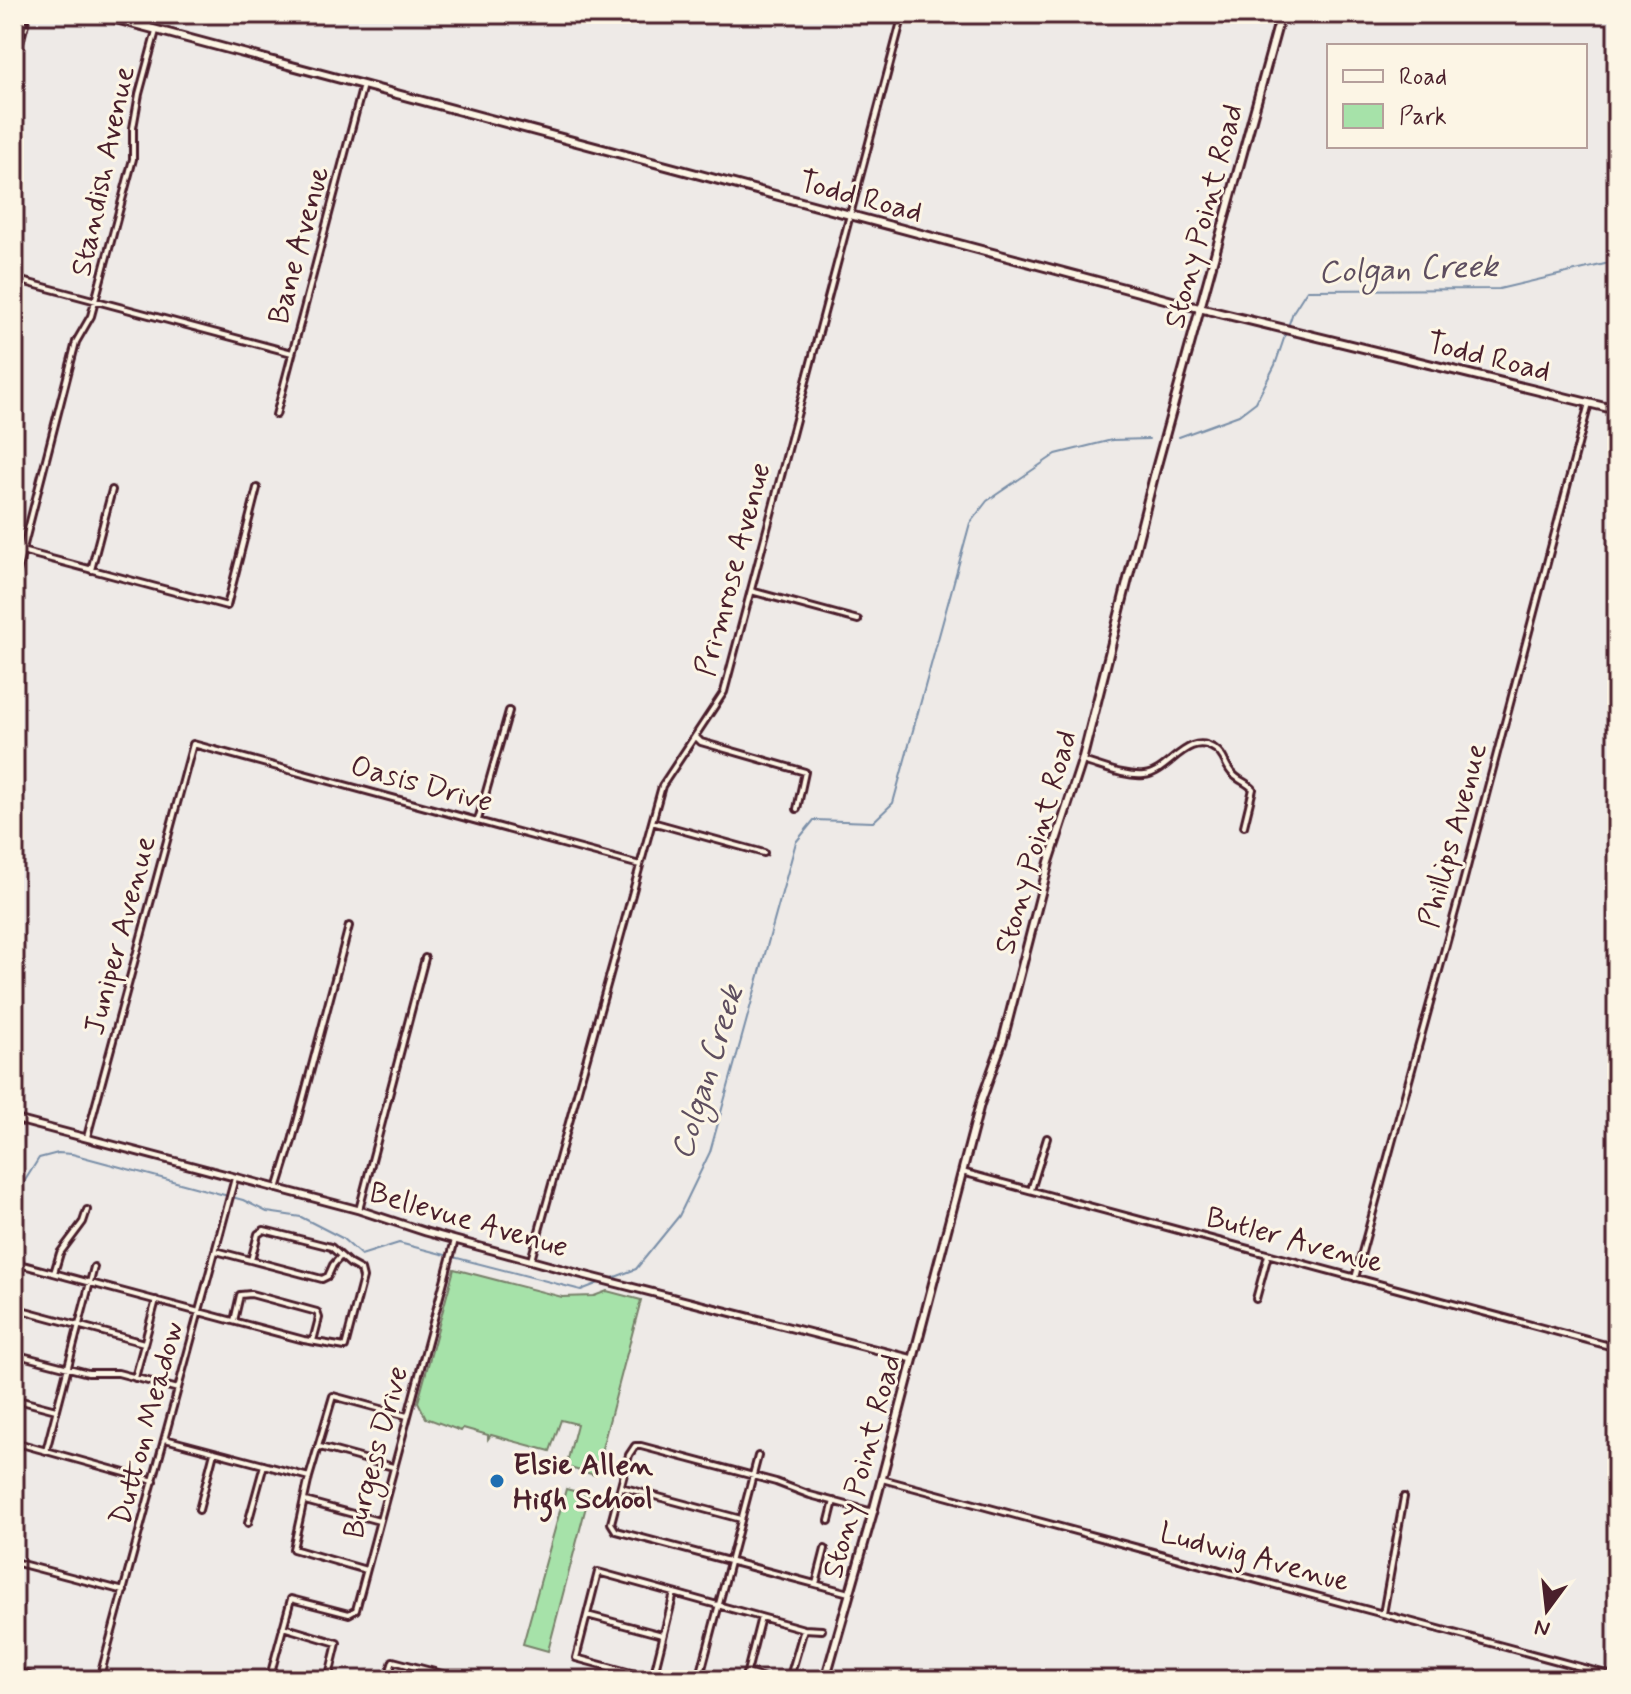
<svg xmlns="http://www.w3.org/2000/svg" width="1631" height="1694" font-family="Mynerve,sans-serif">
	<rect width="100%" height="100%" fill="#eeeae7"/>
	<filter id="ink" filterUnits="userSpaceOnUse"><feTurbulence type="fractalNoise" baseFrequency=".0125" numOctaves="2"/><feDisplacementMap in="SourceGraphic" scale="16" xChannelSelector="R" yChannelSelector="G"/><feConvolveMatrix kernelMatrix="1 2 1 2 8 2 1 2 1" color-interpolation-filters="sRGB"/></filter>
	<g filter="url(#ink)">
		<path fill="#a6e2a9" stroke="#78806a" stroke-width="2" d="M454,1269L562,1297L594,1296L607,1291L641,1300L595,1475L566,1467L577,1424L561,1420L550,1451L491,1435L488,1439V1435L463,1428L461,1431L426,1418L418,1402Z
			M566,1489L589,1495L548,1651L523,1644Z"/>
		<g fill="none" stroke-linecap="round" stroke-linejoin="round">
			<path stroke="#7a8fa8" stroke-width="2" d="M1179,437L1239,415L1256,402L1275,365L1293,312L1307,290L1499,289L1605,264L1617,257
				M14,1215L24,1182L39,1158L58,1153L72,1154L243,1200L267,1212L301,1217L342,1238L361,1255L399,1243L581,1290L604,1281
				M610,1279L636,1269L679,1216L710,1152L796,842L814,820L873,822L893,803L970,523L987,501L1056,454L1112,440L1149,439"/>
			<defs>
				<path id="minor" d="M148,27L151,14
					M14,279L292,353
					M276,415L363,85
					M14,549L227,606L257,488
					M91,570L112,490
					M14,584L76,342L91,316L122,200L133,159V128L139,94L156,31
					M751,591L858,620
					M695,736L701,742L805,772L797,809
					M1082,761C1101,766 1125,777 1144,775C1169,773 1187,730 1215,749C1225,755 1225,767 1233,774C1239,781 1247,782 1253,789L1244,826
					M478,820L509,711
					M652,822L764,853
					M87,1137L193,744L640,865
					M962,1172L1617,1348
					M277,1189L292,1141L349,926
					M1031,1190L1047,1138
					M359,1210L425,958
					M216,1251L322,1279L328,1276L333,1265L341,1256
					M531,1260L662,786L724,692L903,14
					M54,1273L60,1253L83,1222L87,1210
					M14,1277L19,1265L27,1266L304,1340L345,1347L363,1278L361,1270L350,1264L331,1247L264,1230L258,1234L251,1260
					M1355,1278L1461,890L1589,403
					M1256,1299L1268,1255
					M14,1308L144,1343
					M234,1321L240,1295L251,1294L317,1312L319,1318L313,1341
					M14,1354L88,1373H118L178,1389
					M135,1378L156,1300
					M14,1399L56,1410
					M165,1439L309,1477
					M14,1442L154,1481
					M320,1447L393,1467
					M46,1451L94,1267
					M882,1479L1617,1677
					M621,1487L741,1519
					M305,1501L379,1521
					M199,1510L214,1452
					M829,1521L834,1501
					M248,1523L264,1465
					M14,1562L124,1591
					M366,1570L293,1549L309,1477L333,1396L407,1416
					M816,1584L825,1549
					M849,1593L616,1531L611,1523L629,1455L635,1446H641L776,1482L810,1495L873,1512
					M1383,1614L1404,1497
					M587,1615L662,1635
					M283,1627L337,1643L328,1680
					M14,1669L38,1680
					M746,1673L772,1680
					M653,1678L674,1593
					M653,1679L576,1658L598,1572L804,1629L822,1630
					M99,1680L235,1178
					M269,1680L291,1599L349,1614L356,1610L455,1240
					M387,1680L393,1661L465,1680
					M699,1680L758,1456
					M745,1680L761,1617
					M789,1680L804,1629"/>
				<path id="tertiary" d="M14,1119L359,1210L426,1232L580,1274L913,1359"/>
				<path id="secondary" d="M97,14L1191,306L1617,410
					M825,1680L873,1512L980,1104L1003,1040L1049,862L1082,761L1154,476L1281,14"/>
			</defs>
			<use href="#minor" stroke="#4a1f2b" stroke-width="10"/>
			<use href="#tertiary" stroke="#4a1f2b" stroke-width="11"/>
			<use href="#secondary" stroke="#4a1f2b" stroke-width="12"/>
			<use href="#minor" stroke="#fcf5e5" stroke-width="4"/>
			<use href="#tertiary" stroke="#fcf5e5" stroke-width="5"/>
			<use href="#secondary" stroke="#fcf5e5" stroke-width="6"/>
			<defs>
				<path id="rail" d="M14,77L30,14"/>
			</defs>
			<use href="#rail" stroke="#4a1f2b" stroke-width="5"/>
			<use href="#rail" stroke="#fcf5e5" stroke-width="2" stroke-dasharray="6" stroke-linecap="butt"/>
		</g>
	</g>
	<circle fill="#1f6fb2" stroke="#fcf5e5" stroke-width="3" cx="497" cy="1481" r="8"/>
	<g text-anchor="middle" stroke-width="6" stroke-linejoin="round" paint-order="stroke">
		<g font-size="30" fill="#4a1f2b" stroke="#fcf5e5">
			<text transform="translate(102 171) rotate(-78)" y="10">Standish Avenue</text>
			<text transform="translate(861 196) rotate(15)" y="10">Todd Road</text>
			<text transform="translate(1203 216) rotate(-75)" y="10">Stony Point Road</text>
			<text transform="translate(298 245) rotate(-75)" y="10">Bane Avenue</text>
			<text transform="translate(1489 356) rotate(14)" y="10">Todd Road</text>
			<text transform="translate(732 569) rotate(-75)" y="10">Primrose Avenue</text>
			<text transform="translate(422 783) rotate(15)" y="10">Oasis Drive</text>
			<text transform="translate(1452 835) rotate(-75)" y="10">Phillips Avenue</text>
			<text transform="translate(1035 842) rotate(-74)" y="10">Stony Point Road</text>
			<text transform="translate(119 935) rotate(-75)" y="10">Juniper Avenue</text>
			<text transform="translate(469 1219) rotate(16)" y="10">Bellevue Avenue</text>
			<text transform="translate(1295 1239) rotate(15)" y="10">Butler Avenue</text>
			<text transform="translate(146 1423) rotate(-75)" y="10">Dutton Meadow</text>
			<text transform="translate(375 1452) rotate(-75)" y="10">Burgess Drive</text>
			<text transform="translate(861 1466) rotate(-75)" y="10">Stony Point Road</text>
			<text transform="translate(1255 1556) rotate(15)" y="10">Ludwig Avenue</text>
		</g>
		<g font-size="30" font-weight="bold" fill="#4a1f2b" stroke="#fcf5e5" text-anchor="start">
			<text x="513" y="1474">Elsie Allen<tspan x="513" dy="34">High School</tspan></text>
		</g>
		<g font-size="32" font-style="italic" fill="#5e4e5f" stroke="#fcf5e5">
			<text transform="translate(1408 268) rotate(-2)" y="11">Colgan Creek</text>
			<text transform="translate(706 1072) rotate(-73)" y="11">Colgan Creek</text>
		</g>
	</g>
	<rect width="1631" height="1694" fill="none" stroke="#fcf5e5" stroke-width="48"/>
	<rect x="24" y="24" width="1583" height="1646" fill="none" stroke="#4a1f2b" stroke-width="3" filter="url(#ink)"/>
	<rect x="1327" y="44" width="260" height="104" fill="#fcf5e5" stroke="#b59f9b" stroke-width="2"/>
	<rect x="1343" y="70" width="40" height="12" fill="#fcf5e5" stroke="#b59f9b" stroke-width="2"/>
	<text x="1399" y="84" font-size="24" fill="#4a1f2b">Road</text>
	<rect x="1343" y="104" width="40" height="24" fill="#a6e2a9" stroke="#b59f9b" stroke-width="2"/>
	<text x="1399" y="124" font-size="24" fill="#4a1f2b">Park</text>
	<g transform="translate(1547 1610) rotate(195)" stroke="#fcf5e5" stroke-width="6" paint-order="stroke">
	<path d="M0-6L14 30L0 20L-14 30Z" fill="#4a1f2b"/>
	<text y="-12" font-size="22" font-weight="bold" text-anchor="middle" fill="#4a1f2b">N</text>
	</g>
</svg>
